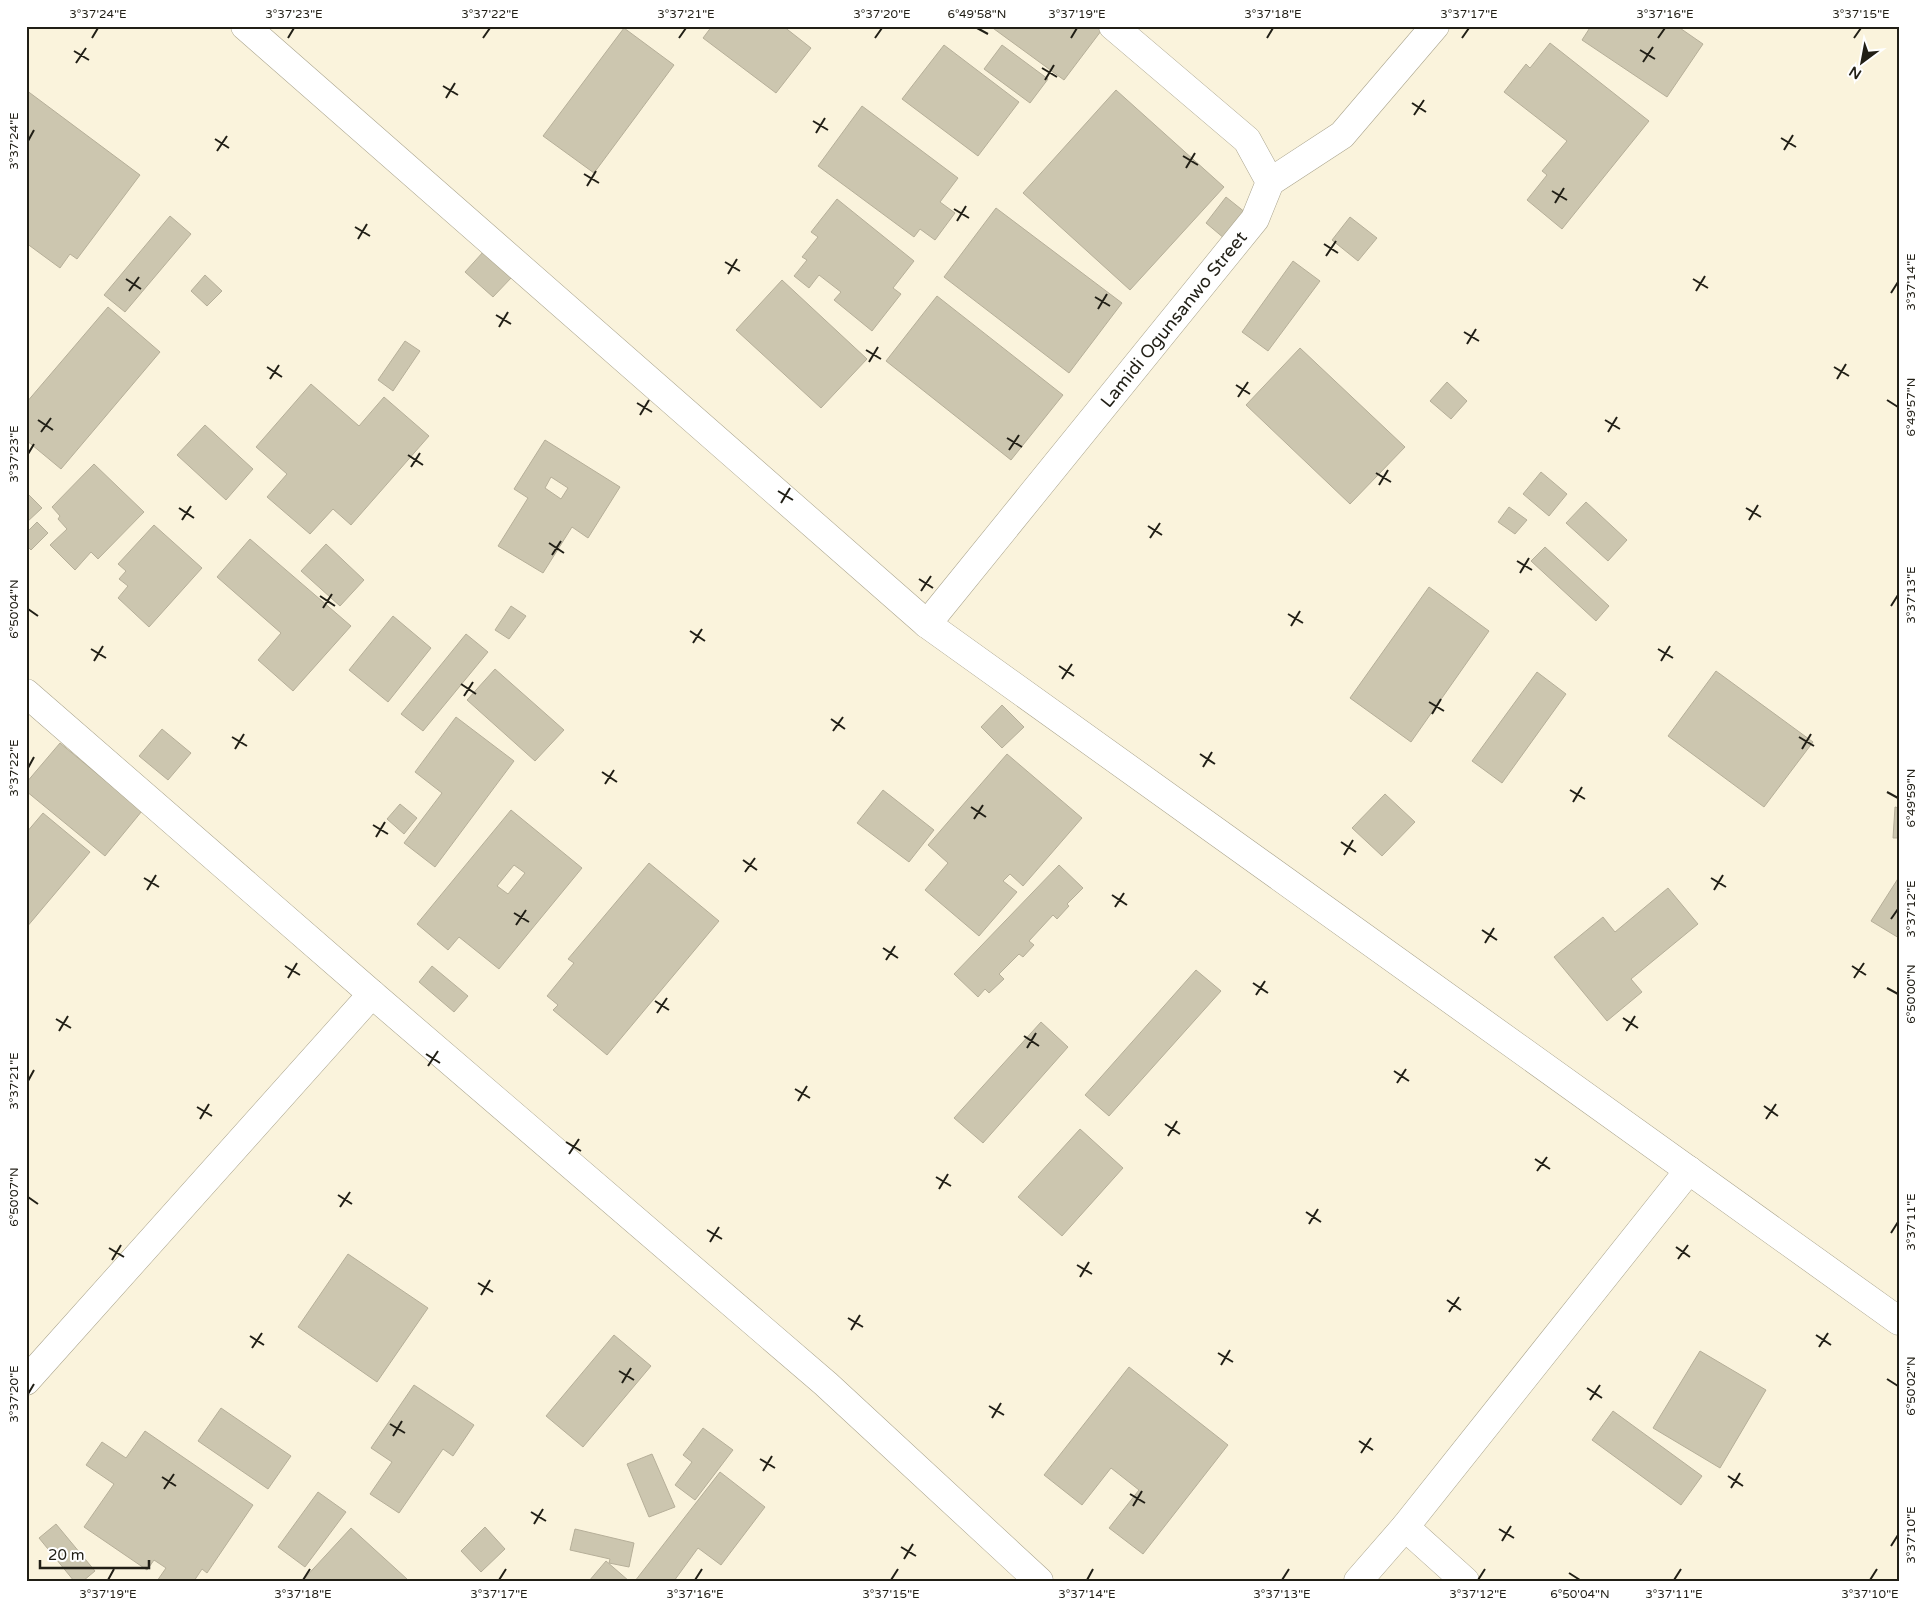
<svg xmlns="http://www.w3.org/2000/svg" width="1925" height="1607" font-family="'Varela Round',sans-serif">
	<rect width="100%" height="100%" fill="#faf3dc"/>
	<path fill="#ccc6af" stroke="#b6af99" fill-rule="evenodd" d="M712,26H783L811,48L776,93L703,38Z
		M990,26H1095L1101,31L1064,80Z
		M1591,26H1677L1703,44L1667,97L1582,40Z
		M624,28L674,65L594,173L543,136Z
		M1550,43L1649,121L1562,229L1527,200L1547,175L1542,171L1567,141L1504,92L1526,64L1530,68Z
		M944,45L1019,102L978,156L902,99Z
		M1002,45L1048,79L1030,103L984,69Z
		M26,90L140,175L77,259L70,254L60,268L26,243Z
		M1116,90L1224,187L1130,290L1023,193Z
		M862,106L958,178L940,202L955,213L935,240L920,229L914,237L818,166Z
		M1226,197L1246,213L1225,239L1206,223Z
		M837,199L914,261L893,288L901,294L872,331L834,300L841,292L819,275L809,288L794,276L807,260L802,257L818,237L811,232Z
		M996,208L1122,303L1069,373L944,277Z
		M170,216L191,234L125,312L104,295Z
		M1350,217L1377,238L1358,261L1332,240Z
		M484,251L512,277L493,297L465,272Z
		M1293,261L1320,281L1268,351L1242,332Z
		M205,275L222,291L207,306L191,291Z
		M782,280L867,359L821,408L736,330Z
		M937,296L1063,395L1011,460L886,361Z
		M108,307L160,352L61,469L26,440V403Z
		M405,341L420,351L393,391L378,380Z
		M1300,348L1405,447L1350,504L1246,405Z
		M1447,382L1467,401L1451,419L1430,401Z
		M311,384L359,426L384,397L429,436L351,525L333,509L310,534L267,497L287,474L256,447Z
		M205,425L253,469L226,500L177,455Z
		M545,440L620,487L588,538L572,527L543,573L498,546L528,498L514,489ZM551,477L568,488L561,499L545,488Z
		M94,464L144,512L98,559L91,552L75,570L50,545L67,529L58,519L60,516L52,507Z
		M1541,472L1567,494L1549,516L1523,494Z
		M29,495L42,508L26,523V497Z
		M1586,502L1627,540L1608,561L1566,523Z
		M1509,507L1527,520L1515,534L1498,522Z
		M37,522L48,533L31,550L26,545V533Z
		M154,525L202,568L149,627L118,598L128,586L119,579L126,571L118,564Z
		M250,539L351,626L293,691L258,660L281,633L217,577Z
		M326,544L364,580L340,606L301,571Z
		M1545,547L1609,606L1596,621L1531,561Z
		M1429,587L1489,631L1411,742L1350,698Z
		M511,606L526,616L509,639L495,630Z
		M393,616L431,648L388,702L349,670Z
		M466,634L488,652L423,731L401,714Z
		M495,669L564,730L535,761L467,700Z
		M1716,671L1813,742L1764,807L1668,736Z
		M1537,672L1566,694L1502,783L1472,761Z
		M1002,705L1024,727L1002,748L981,727Z
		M456,717L514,761L435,867L404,843L442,793L415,772Z
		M162,729L191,753L168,780L139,756Z
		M60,743L142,811L105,856L26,791V783Z
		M1007,754L1082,818L1023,886L1010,874L1003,881L1017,892L979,936L925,890L948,863L928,845Z
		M883,790L934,830L909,862L857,823Z
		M1385,794L1415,822L1382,856L1352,828Z
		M400,804L417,818L404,834L387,819Z
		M1895,807L1899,808V838H1893Z
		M511,810L582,868L499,969L459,937L448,950L417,924ZM514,865L525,873L508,894L497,886Z
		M43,813L90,852L26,928V833Z
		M649,863L719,921L607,1055L553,1010L558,1005L547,996L574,963L568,959Z
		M1059,865L1083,888L1067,904L1069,906L1057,919L1053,915L1029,941L1034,945L1023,957L1019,954L999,974L1004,979L989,993L985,989L978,997L954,974Z
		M1899,877V938L1871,921Z
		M1668,888L1698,924L1631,979L1642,992L1607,1021L1554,957L1603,917L1615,932Z
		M432,966L468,996L454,1012L419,982Z
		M1196,970L1221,991L1109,1116L1085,1095Z
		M1041,1022L1068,1047L983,1143L954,1118Z
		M1080,1129L1123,1168L1062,1236L1018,1197Z
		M348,1254L428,1308L377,1382L298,1327Z
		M614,1335L651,1366L583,1447L546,1416Z
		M1700,1351L1766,1390L1720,1468L1653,1428Z
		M1129,1367L1228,1445L1143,1554L1109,1528L1139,1490L1111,1468L1082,1505L1044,1475Z
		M414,1385L474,1425L453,1456L443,1449L399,1513L370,1494L392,1462L371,1448Z
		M221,1408L291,1456L268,1489L198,1441Z
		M1613,1411L1702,1476L1681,1505L1592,1440Z
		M703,1428L733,1450L695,1500L675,1485L692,1462L683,1455Z
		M145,1431L253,1505L207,1573L202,1569L194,1581H157L166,1568L154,1560L147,1570L84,1527L114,1484L86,1465L102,1442L126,1458Z
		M652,1454L675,1507L649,1517L627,1464Z
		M720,1472L765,1507L721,1565L698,1548L674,1581H635Z
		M318,1492L346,1512L305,1567L278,1547Z
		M56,1524L95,1571L83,1581H74L39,1538Z
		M485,1527L505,1549L481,1572L461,1551Z
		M351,1528L407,1579L406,1581H302Z
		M575,1529L634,1543L629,1567L609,1563L610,1559L570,1550Z
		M606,1561L629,1581H589Z"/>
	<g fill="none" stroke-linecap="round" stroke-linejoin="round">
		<defs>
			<g id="minor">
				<path d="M245,26L927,624L1899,1321"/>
				<path d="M1270,182L1342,135L1435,26"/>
				<path id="s1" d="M927,624L1255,219L1270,182L1247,140L1113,26"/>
				<path d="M26,693L372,994L826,1384L1039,1581"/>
				<path d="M26,1381L372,994"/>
				<path d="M1405,1527L1465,1581"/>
				<path d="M1358,1581L1405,1527L1689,1170"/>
			</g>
		</defs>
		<use href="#minor" stroke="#aaa48d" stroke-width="29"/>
		<use href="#minor" stroke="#fff" stroke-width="28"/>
	</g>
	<path fill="none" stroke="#211f16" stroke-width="2" d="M977,28L988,34M92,38L98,28M288,38L294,28M483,38L490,28M679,38L686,28M875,38L882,28M1071,38L1077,28M1267,38L1273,28M1462,38L1469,28M1658,38L1665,28M1854,38L1861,28M1640,50L1655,59M74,51L89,60M1643,62L1653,47M76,63L86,48M1042,68L1057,77M1045,80L1054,65M443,86L458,95M446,98L455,83M1412,103L1426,112M1414,115L1424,100M813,121L828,130M816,133L825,118M1781,138L1796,147M215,139L229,148M28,141L34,130M1784,150L1793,135M217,151L227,136M1183,156L1198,165M1186,168L1195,153M584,174L599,183M587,186L596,171M1552,191L1567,200M1555,203L1564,188M954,209L969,218M957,221L966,206M355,227L370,236M358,239L367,224M1324,244L1338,253M1326,256L1336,241M725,262L740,271M728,274L737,259M126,279L141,289M1693,279L1708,288M129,291L139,277M1696,291L1705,276M1891,293L1898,282M1095,297L1110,306M1098,309L1107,294M496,315L511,324M499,327L508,312M1464,332L1479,341M1467,344L1476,329M866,350L881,359M869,362L878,347M267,367L282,377M1834,367L1849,376M270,379L279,365M1837,379L1846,364M1236,385L1250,394M1238,397L1248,382M1887,400L1898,407M637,403L652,412M640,415L649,400M38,420L53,430M1605,420L1620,429M41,432L51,418M1608,432L1617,417M1007,438L1022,447M1009,450L1019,435M28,454L34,444M408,455L423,465M411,467L420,453M1376,473L1391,482M1379,485L1388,470M778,491L793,500M781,503L790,488M179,508L194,518M1746,508L1761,517M182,520L191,506M1749,520L1758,505M1148,526L1162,535M1150,538L1160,523M549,543L564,553M552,555L561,541M1517,561L1532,570M1520,573L1529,558M919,579L933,588M921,591L931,576M320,596L335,606M1891,606L1898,595M323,608L332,594M28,609L38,616M1288,614L1303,623M1291,626L1300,611M690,631L705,641M693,643L702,629M91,649L106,658M1658,649L1673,658M94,661L103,646M1661,661L1670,646M1059,666L1074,676M1062,679L1072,664M461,684L476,694M464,696L473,682M1429,702L1444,711M1432,714L1441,699M831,719L845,729M833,731L843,717M232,737L247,746M1799,737L1814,746M235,749L244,734M1802,749L1811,734M1200,754L1215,764M1203,767L1212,752M28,768L34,757M602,772L617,782M605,784L614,770M1570,790L1585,799M1887,792L1898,798M1573,802L1582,787M971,807L986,817M974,819L983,805M373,825L388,834M376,837L385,822M1341,842L1356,852M1344,855L1353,840M743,860L757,870M745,872L755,858M144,878L159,887M1711,878L1726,887M147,890L156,875M1714,890L1723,875M1112,895L1127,905M1115,907L1124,893M514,913L529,922M1891,919L1898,909M516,925L526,910M1482,930L1497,940M1485,943L1494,928M883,948L898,958M886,960L895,946M285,966L300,975M1852,966L1866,975M288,978L297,963M1854,978L1864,963M1253,983L1268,993M1887,988L1898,994M1256,995L1265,981M655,1001L669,1010M657,1013L667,998M1623,1018L1638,1028M56,1019L71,1028M59,1031L68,1016M1626,1031L1635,1016M1024,1036L1039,1046M1027,1048L1036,1033M426,1054L440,1063M428,1066L438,1051M1394,1071L1409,1081M28,1081L34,1070M1397,1083L1406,1069M795,1089L810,1098M798,1101L807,1086M1764,1106L1778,1116M197,1107L212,1116M200,1119L209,1104M1766,1119L1776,1104M1165,1124L1180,1134M1168,1136L1177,1121M566,1142L581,1151M569,1154L579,1139M1535,1159L1550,1169M1537,1171L1547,1157M936,1177L951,1186M939,1189L948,1174M338,1195L352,1204M28,1197L38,1204M340,1207L350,1192M1306,1212L1321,1222M1309,1224L1318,1209M707,1230L722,1239M1891,1233L1898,1222M710,1242L719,1227M1676,1247L1690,1257M109,1248L124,1257M1678,1259L1688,1245M112,1260L121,1245M1077,1265L1092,1274M1080,1277L1089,1262M478,1283L493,1292M481,1295L490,1280M1447,1300L1461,1310M1449,1312L1459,1297M848,1318L863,1327M851,1330L860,1315M1816,1335L1831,1345M250,1336L264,1345M1819,1347L1828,1333M252,1348L262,1333M1218,1353L1233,1362M1221,1365L1230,1350M619,1371L634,1380M1887,1379L1898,1386M622,1383L631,1368M1587,1388L1602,1398M28,1394L34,1384M1590,1400L1600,1385M989,1406L1004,1415M992,1418L1001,1403M390,1424L405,1433M393,1436L402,1421M1359,1441L1373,1450M1361,1453L1371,1438M760,1459L775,1468M763,1471L772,1456M1728,1476L1743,1486M162,1477L176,1486M1731,1488L1740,1473M164,1489L174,1474M1130,1494L1145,1503M1133,1506L1142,1491M531,1512L546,1521M534,1524L543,1509M1499,1529L1514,1538M1502,1541L1511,1526M1891,1546L1898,1535M901,1547L916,1556M904,1559L913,1544M1569,1573L1580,1580M108,1580L114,1569M303,1580L310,1569M499,1580L506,1569M695,1580L702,1569M891,1580L898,1569M1087,1580L1093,1569M1282,1580L1289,1569M1478,1580L1485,1569M1674,1580L1681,1569M1870,1580L1877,1569"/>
	<g text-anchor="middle" stroke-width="4" stroke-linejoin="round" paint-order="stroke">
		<g font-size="18" fill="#211f16" stroke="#fff">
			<text dy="6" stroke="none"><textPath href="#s1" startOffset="392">Lamidi Ogunsanwo Street</textPath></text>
		</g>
	</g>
	<rect width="1925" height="1607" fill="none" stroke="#ffffff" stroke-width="55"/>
	<g transform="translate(1862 62) rotate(212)" stroke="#ffffff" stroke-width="4" paint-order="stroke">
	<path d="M0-4L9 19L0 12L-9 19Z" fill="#211f16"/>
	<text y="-8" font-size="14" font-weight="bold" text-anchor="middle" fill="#211f16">N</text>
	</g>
	<path d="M40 1560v8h109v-8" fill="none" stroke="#211f16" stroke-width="2.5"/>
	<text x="48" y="1560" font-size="15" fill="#211f16" stroke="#ffffff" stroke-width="4" paint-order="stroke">20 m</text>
	<rect x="28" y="28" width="1870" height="1552" fill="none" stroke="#211f16" stroke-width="2"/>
	<g font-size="12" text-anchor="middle" fill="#211f16">
		<text x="98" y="18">3°37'24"E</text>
		<text x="294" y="18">3°37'23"E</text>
		<text x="490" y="18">3°37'22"E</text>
		<text x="686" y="18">3°37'21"E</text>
		<text x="882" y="18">3°37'20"E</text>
		<text x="977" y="18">6°49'58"N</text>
		<text x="1077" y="18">3°37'19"E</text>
		<text x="1273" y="18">3°37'18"E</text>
		<text x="1469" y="18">3°37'17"E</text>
		<text x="1665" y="18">3°37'16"E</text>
		<text x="1861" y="18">3°37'15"E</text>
		<text transform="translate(14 141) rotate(-90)" y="4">3°37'24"E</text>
		<text transform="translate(1911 282) rotate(-90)" y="4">3°37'14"E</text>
		<text transform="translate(1911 407) rotate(-90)" y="4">6°49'57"N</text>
		<text transform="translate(14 454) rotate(-90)" y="4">3°37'23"E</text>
		<text transform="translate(1911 595) rotate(-90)" y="4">3°37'13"E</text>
		<text transform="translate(14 609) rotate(-90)" y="4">6°50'04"N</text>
		<text transform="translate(14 768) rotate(-90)" y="4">3°37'22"E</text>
		<text transform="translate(1911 798) rotate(-90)" y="4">6°49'59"N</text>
		<text transform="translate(1911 909) rotate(-90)" y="4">3°37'12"E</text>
		<text transform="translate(1911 994) rotate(-90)" y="4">6°50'00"N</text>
		<text transform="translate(14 1081) rotate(-90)" y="4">3°37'21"E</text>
		<text transform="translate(14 1197) rotate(-90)" y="4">6°50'07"N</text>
		<text transform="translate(1911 1222) rotate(-90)" y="4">3°37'11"E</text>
		<text transform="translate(1911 1386) rotate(-90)" y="4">6°50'02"N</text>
		<text transform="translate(14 1394) rotate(-90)" y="4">3°37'20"E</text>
		<text transform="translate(1911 1535) rotate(-90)" y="4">3°37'10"E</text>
		<text x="108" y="1598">3°37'19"E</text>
		<text x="303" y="1598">3°37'18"E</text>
		<text x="499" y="1598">3°37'17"E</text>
		<text x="695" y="1598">3°37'16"E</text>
		<text x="891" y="1598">3°37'15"E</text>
		<text x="1087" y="1598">3°37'14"E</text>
		<text x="1282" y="1598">3°37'13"E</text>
		<text x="1478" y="1598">3°37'12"E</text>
		<text x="1580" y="1598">6°50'04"N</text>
		<text x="1674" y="1598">3°37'11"E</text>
		<text x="1870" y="1598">3°37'10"E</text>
	</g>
</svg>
